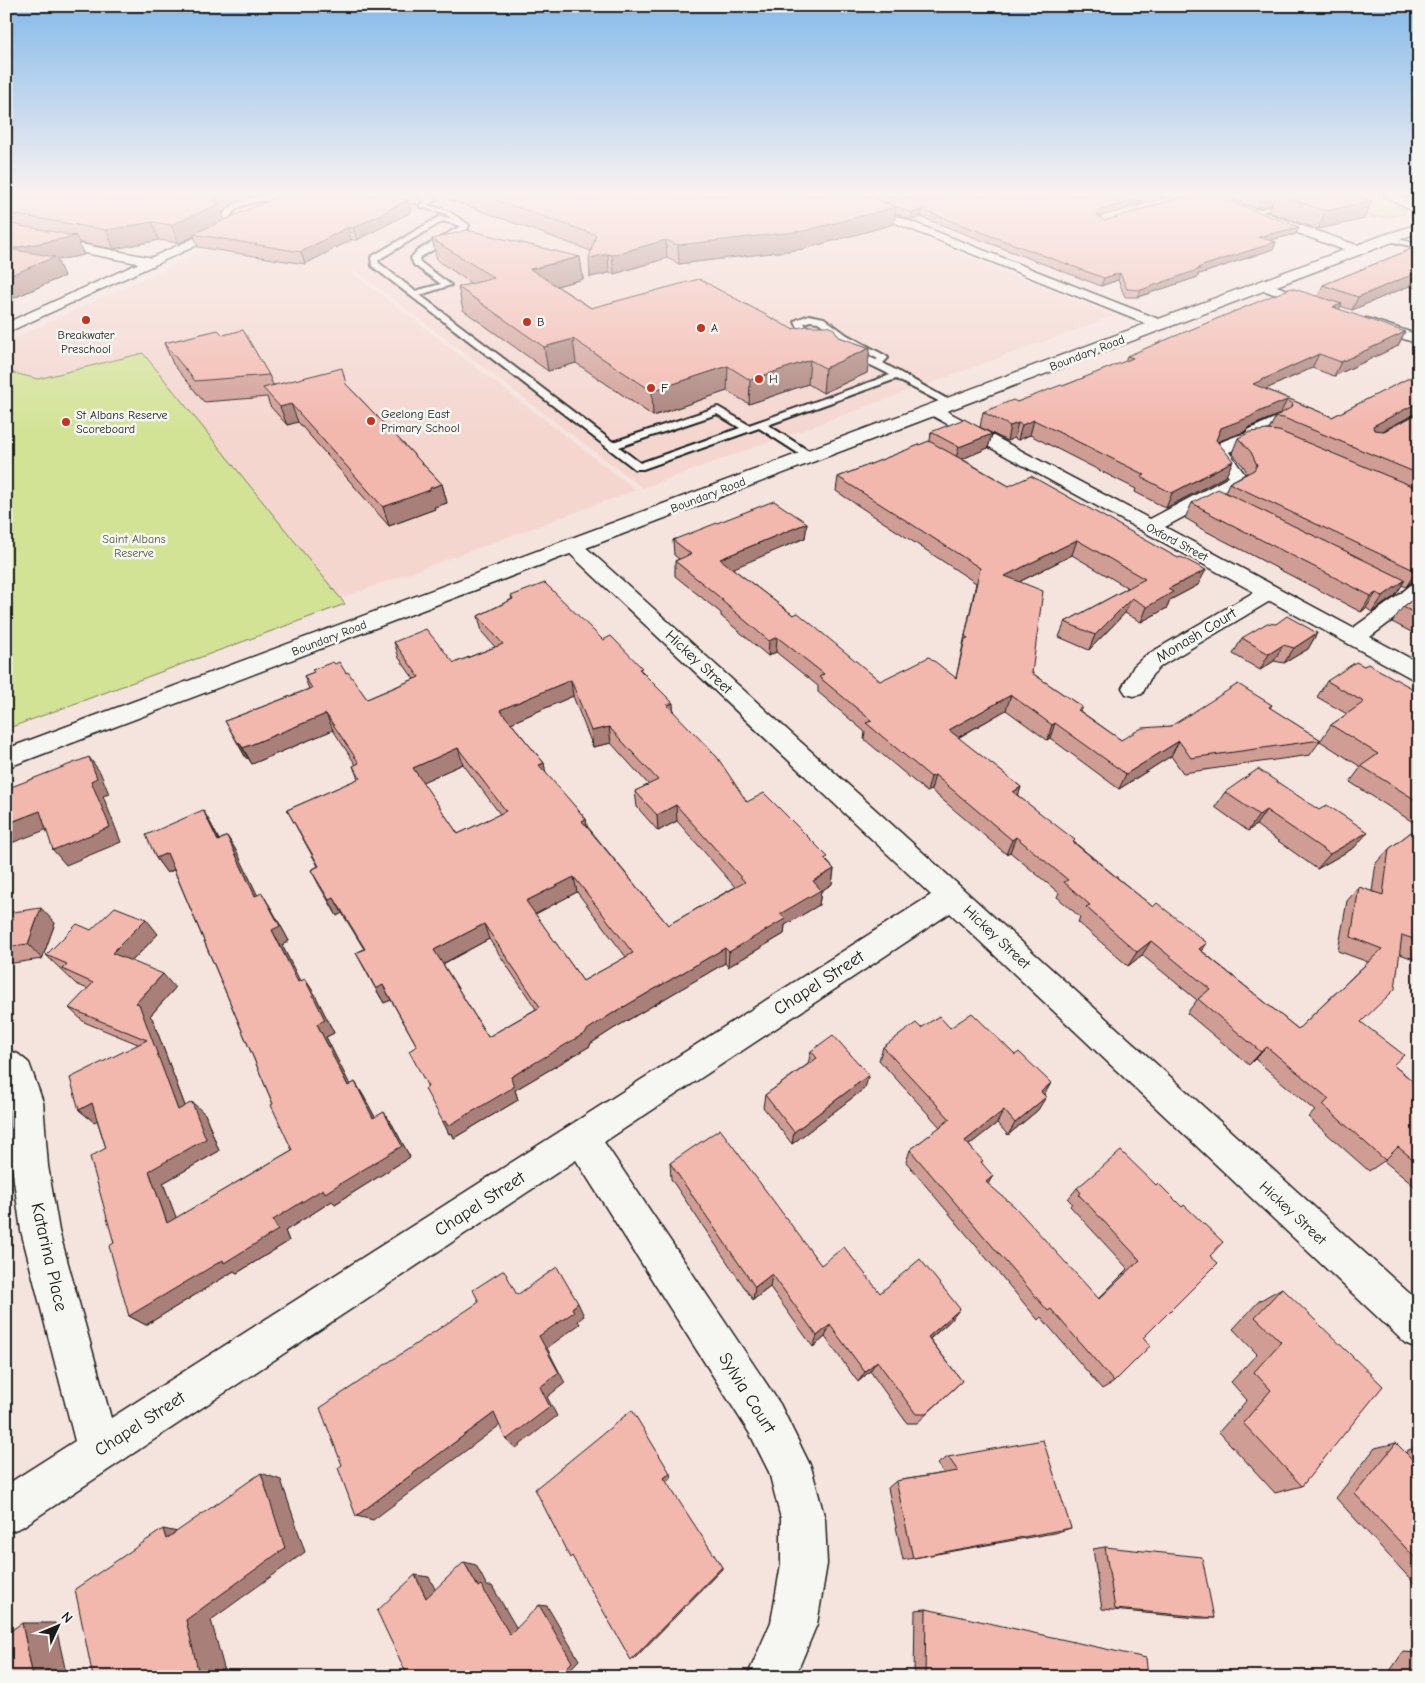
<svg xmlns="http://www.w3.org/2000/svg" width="1425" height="1683" font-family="'Comic Neue',sans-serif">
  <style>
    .built { fill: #f4d6cf }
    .green { fill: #d2e396; stroke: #778059 }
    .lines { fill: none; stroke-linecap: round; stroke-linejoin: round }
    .service-casing { stroke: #1c1c1c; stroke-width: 4 }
    .minor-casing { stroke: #1c1c1c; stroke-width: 3 }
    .tertiary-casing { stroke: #1c1c1c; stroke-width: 3 }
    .secondary-casing { stroke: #1c1c1c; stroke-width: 3 }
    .service { fill: #f6f6f2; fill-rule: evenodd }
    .minor { fill: #f6f6f2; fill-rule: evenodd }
    .tertiary { fill: #f6f6f2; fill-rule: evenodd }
    .secondary { fill: #f6f6f2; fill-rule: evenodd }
    .wall { fill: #d09d95; stroke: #1c1c1c; fill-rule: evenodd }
    .shaded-wall { fill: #a98079; stroke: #1c1c1c }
    .building { fill: #f2b7ad; stroke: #1c1c1c; fill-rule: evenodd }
    .poi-dot { fill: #c8321e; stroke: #f6f6f2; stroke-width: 2 }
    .labels { text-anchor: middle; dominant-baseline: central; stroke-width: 5; stroke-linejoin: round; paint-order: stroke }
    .far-poi-label { font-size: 12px; fill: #1c1c1c; stroke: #f6f6f2; text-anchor: start }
    .far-street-label { font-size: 12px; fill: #1c1c1c; stroke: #f6f6f2 }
    .far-park-label { font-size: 12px; fill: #535841; stroke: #f6f6f2 }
    .street-label { font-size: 15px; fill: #1c1c1c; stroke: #f6f6f2 }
    .near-street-label { font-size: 18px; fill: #1c1c1c; stroke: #f6f6f2 }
  </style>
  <rect width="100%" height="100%" fill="#f5e3dd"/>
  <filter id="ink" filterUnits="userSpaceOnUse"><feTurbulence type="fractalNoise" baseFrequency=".02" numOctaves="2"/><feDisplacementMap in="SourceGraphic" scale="10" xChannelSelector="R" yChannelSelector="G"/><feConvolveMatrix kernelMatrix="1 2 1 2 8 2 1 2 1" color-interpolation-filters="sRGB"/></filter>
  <g filter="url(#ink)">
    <!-- built -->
    <polygon class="built" points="337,195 814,195 1114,316 643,488 357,272 350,271 636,490 333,601 143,353 38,379 6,371 6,342 210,248"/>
    <!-- green -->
    <g class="green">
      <path d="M 1299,195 L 1384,195 L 1383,196 L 1402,207 L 1405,213 C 1366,225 1336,208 1299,195 Z"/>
      <polygon points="143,353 345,604 6,729 6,371 38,379"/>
    </g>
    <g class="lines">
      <defs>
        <g id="service">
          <path d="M 267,195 L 284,195 C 268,204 240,198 230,217 L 241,222 L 241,226 L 235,226 L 222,218 C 227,202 253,198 267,195 Z"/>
          <path d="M 402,195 L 436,198 L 436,200 L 428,205 L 448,211 L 469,225 L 467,230 L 419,258 L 420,262 L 451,285 L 420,295 L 613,442 L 718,407 L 749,425 L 890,375 C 875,366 860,361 845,353 L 845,349 L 848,348 L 876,360 L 878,359 L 841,339 L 818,322 L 810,321 L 804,323 L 806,326 L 822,335 L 822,339 C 811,340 799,331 795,322 L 796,320 L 809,315 L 824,318 L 847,335 L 886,356 L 888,358 L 883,363 L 956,404 L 954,406 L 948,406 L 896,379 L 768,425 L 815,455 L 816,457 L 815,459 L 807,459 L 759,428 L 643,469 L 635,469 L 372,266 L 371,257 L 439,217 L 451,218 L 444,213 L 420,207 L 420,205 L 427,200 ZM 443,221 L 461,226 L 417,251 L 411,258 L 414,265 L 441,284 L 415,291 L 379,263 L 378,260 ZM 717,414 L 740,428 L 640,463 L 619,447 Z"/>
          <polygon points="1293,201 1295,202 1295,204 1251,214 1248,212"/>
          <polygon points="1385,236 1419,244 1419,248 1385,240"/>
          <polygon points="1279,416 1284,419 1283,421 1250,439 1242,439 1241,437 1250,429"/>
        </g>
        <g id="minor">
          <polygon points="826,195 843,195 1166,322 1168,325 1166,328 1156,328"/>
          <polygon points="1198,195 1215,195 1362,247 1363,250 1362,253 1352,253 1200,197"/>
          <polygon points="6,230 153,258 160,262 153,266 6,238"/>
          <polygon points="1265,282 1322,302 1324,305 1322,308 1312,308 1260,289 1258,286 1260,283"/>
          <polygon points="1367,318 1419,335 1419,344 1362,325 1360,322 1362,319"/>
          <path d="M 935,405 L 1150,519 L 1229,477 L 1211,454 L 1215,445 C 1236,435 1255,428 1279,434 L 1282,438 L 1279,442 L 1252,442 L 1229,452 L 1248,479 L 1246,483 L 1165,527 L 1353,628 L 1399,595 L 1412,584 L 1419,582 L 1419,600 L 1370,637 L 1419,663 L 1419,681 L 1411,678 L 1270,601 L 1161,666 L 1152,675 L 1142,694 L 1134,696 L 1126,694 L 1122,688 L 1134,666 L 1145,656 L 1254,592 L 929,414 L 927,410 L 929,406 Z"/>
          <polygon points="573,540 580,542 1419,1302 1419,1349 1405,1343 950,913 604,1142 780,1404 811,1467 825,1519 827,1564 817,1624 795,1677 747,1677 771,1622 781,1564 781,1519 769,1472 750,1434 576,1160 22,1527 6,1533 6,1485 75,1441 21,1231 12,1166 9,1102 6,1093 6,1050 18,1054 29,1063 43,1102 48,1166 59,1231 111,1418 931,895 566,550 563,546 566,542"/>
        </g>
        <polygon id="tertiary" points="290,195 306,195 6,333 6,323"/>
        <g id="secondary">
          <polygon points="1383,195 1398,195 1419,205 1419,211 1411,210"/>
          <polygon points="1419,224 1419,232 6,768 6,749 1384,235"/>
        </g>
      </defs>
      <!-- service casing -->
      <use href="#service" class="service-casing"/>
      <!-- minor casing -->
      <use href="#minor" class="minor-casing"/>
      <!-- tertiary casing -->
      <use href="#tertiary" class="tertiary-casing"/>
      <!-- secondary casing -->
      <use href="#secondary" class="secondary-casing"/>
      <!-- service -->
      <use href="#service" class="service"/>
      <!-- minor -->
      <use href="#minor" class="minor"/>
      <!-- tertiary -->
      <use href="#tertiary" class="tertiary"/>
      <!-- secondary -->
      <use href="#secondary" class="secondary"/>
    </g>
    <!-- wall -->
    <g class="wall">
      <polygon points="6,195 234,203 224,211 222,214 225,220 299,195 421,195 422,201 416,205 409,204 411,212 357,240 351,240 305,264 198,247 194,236 179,243 159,240 114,249 78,242 84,255 57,260 64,276 9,300 6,299"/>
      <polygon points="423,195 899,195 880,200 886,203 1099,217 1104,221 1299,227 1296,234 1270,240 1276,242 1273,249 1203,273 1198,274 1198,277 1138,297 1125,297 1118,280 1101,286 921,217 911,220 895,213 894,224 803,249 679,264 667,258 614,274 609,273 590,277 591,251 440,196"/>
      <polygon points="1221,195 1355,195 1372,201 1364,219 1318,229 1269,212 1272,204 1257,208"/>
      <polygon points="432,239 580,257 583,279 557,286 591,308 792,329 839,337 870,348 867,373 823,393 808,384 749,404 727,391 653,416 576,363 548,371 463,310 458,287 472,284 437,260"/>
      <polygon points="1419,246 1419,289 1409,286 1352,310 1340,306 1339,309 1398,346 1334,376 1312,368 1266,389 1332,417 1419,373 1419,412 1383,431 1419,413 1419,581 1411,582 1406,587 1402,585 1395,596 1372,612 1366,608 1361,612 1196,526 1197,525 1185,518 1192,503 1225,492 1229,483 1247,473 1244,467 1232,453 1238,438 1269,430 1276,416 1249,427 1244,432 1217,442 1226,476 1166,508 1135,492 1136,489 1030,435 1018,440 1014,438 1007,441 980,427 983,412 1017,402 1063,386 1125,362 1127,356 1318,296 1323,285"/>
      <polygon points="223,335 269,375 273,385 347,385 442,484 447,503 434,507 435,509 389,526 298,422 287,425 270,406 267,397 204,402 173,364 164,343"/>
      <polygon points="931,432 992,434 988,448 962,459 1009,486 1198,585 1170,600 1167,608 1141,622 1125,613 1089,650 1059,637 1065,622 1128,588 1072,555 1019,582 1032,673 1082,707 1080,711 1121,740 1171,726 1272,705 1270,708 1321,740 1331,725 1347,714 1317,697 1327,681 1364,666 1419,692 1419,826 1350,782 1361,767 1320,741 1310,755 1183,773 1171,756 1119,789 1050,738 1047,740 1006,710 958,738 1021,787 1018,796 1074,842 1153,907 1207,943 1202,951 1298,1029 1368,962 1338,951 1347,901 1359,887 1372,892 1376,863 1389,849 1419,826 1419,961 1400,954 1361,1022 1393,1065 1419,1086 1419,1190 1384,1161 1369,1171 1308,1117 1315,1111 1255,1059 1249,1065 1187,1013 1197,1000 1142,955 1128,966 1078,922 1080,917 1057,897 1059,893 1010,852 1006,854 931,790 927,792 864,739 865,732 818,692 818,686 776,652 768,656 721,616 721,613 675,576 675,561 679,559 674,555 673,540 807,523 805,538 732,568 793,615 880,681 956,678 976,583 836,491 838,477 930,441"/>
      <polygon points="1419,595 1419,636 1392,622 1403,607"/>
      <path d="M 511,596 L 603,640 L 643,672 L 673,712 L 747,802 L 827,861 L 834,869 L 832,884 L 821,891 L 819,905 L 785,925 L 784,934 L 728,967 L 725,963 L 613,1029 L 590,1044 L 590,1046 L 515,1090 L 518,1100 L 454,1138 L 452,1133 L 449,1134 L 428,1087 L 417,1046 L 391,1000 L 384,1003 L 374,986 L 356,953 L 364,949 L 342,913 L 337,916 L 319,885 L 311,870 L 318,866 L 287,810 L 358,779 L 353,766 L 356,765 L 333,730 L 252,764 L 248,758 L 246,758 L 225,721 L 309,689 L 304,676 L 335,664 L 346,673 L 367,699 L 414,679 L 399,658 L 394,642 L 454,663 L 495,647 L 482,632 L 478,616 L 512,599 ZM 573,696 L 593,747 L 611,743 L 649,785 L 635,791 L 637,807 L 658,831 L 677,821 L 735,887 L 668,925 L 587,826 L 586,819 L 545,773 L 544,763 L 511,723 ZM 463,764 L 500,814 L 458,834 L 422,782 ZM 577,892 L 626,957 L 583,981 L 535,914 ZM 489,939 L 536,1009 L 488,1037 L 443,964 Z"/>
      <polygon points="1317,633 1308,649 1284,663 1274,661 1260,670 1233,654 1242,638"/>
      <polygon points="1225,792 1355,847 1317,869 1256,825 1248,831 1215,807"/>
      <polygon points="203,810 212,826 219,840 227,836 237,852 257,895 271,908 289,941 282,945 300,982 305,979 314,993 334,1033 326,1037 350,1085 355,1082 363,1095 375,1117 392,1124 410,1157 335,1204 332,1201 285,1231 289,1241 237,1273 234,1271 146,1325 129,1316 114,1243 106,1148 97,1120 94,1122 79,1110 138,1044 84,1022 69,1008 88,989 76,984 46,955 91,930 158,934 132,961 175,988 150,1016 152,1018 185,1106 205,1114 219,1151 163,1183 176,1218 292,1150 273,1104 174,870 167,873 156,858"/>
      <polygon points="6,913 55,923 42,959 6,964"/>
      <polygon points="921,1028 950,1028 1015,1055 1051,1083 1044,1095 1038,1110 1008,1135 997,1123 969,1145 982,1163 988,1184 1098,1299 1128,1269 1070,1206 1072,1203 1068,1199 1077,1188 1210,1256 1143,1338 1114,1382 1102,1389 1041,1317 1038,1320 906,1162 910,1150 940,1127 879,1060 883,1047"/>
      <polygon points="811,1051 865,1088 792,1144 763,1107 765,1095 808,1064"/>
      <polygon points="670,1163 821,1265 880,1293 950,1321 930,1339 962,1381 917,1423 907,1423 870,1371 858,1382 825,1337 813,1347 770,1287 753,1300 671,1179"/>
      <polygon points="1282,1288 1302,1486 1275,1493 1219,1432 1247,1400 1231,1382 1257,1354 1233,1329 1259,1301"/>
      <polygon points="1396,1443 1406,1453 1408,1450 1419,1447 1419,1583 1414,1583 1336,1498 1375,1448"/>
      <polygon points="948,1457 1071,1528 1054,1533 903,1560 888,1488 896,1481 944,1473 937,1464"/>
      <polygon points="1105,1547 1214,1618 1197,1618 1102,1609 1093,1549"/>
      <polygon points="926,1609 1148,1677 914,1677 915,1610"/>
      <polygon points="1403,1652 1419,1653 1419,1677 1386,1677"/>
    </g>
    <!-- shaded-wall -->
    <g class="shaded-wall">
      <polygon points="217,195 260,195 234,203 224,211 222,214 225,222 193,234 194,236 179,243 171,225 214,200"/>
      <polygon points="414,195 421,195 422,201 416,205"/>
      <polygon points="873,195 899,195 868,203 869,196"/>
      <polygon points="1153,195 1174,195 1098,217 1097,215 1100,210"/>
      <polygon points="1274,198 1272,204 1257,208 1260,201"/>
      <polygon points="408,200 411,212 357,240 353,228"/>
      <polygon points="1372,201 1364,219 1318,229 1326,211"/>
      <polygon points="896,207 894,224 803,249 679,264 678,245"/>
      <polygon points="922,210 921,217 911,220 912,213"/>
      <polygon points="152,222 159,240 114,249 106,230"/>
      <polygon points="348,227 351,240 305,264 301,252"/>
      <polygon points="1299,227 1296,234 1255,244 1258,237"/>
      <polygon points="76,236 84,255 57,260 64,276 9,300 6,294 6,277 10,249"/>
      <polygon points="666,240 667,258 614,274 612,255"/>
      <polygon points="1276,242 1273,249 1203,273 1198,274 1198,277 1138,297 1141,290 1205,265"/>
      <polygon points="608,254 609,273 590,277 589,258"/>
      <polygon points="580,257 583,279 533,292 530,269"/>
      <polygon points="1120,273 1118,280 1101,286 1104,278"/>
      <polygon points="1416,273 1409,286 1352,310 1358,297"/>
      <polygon points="1342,304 1335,317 1333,307"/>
      <polygon points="1405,332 1398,346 1334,376 1341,362"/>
      <polygon points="573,339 576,363 548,371 544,347"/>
      <polygon points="870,348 867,373 823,393 825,368"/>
      <polygon points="1319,354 1312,368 1246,398 1253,384"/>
      <polygon points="810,360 808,384 749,404 750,380"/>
      <polygon points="728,366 727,391 653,416 652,391"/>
      <polygon points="1287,400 1280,414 1249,427 1244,432 1214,443 1221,428"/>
      <polygon points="1419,402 1419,412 1365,440 1373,426"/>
      <polygon points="291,404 298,422 287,425 280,407"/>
      <polygon points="1034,420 1030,435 1018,440 1022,425"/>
      <polygon points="1018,423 1014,438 1007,441 1010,426"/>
      <polygon points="992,434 988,448 955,462 959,447"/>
      <polygon points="1233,461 1226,476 1166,508 1172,493"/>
      <polygon points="442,484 447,503 434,507 435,509 389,526 383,507 430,488"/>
      <polygon points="807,523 805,538 720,574 720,559"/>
      <polygon points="1077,540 1072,555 1001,591 1005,576"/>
      <polygon points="1419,569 1419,581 1411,582 1406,587 1416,571"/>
      <polygon points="1206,570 1198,585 1170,600 1167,608 1141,622 1147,607 1168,589"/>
      <polygon points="1405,580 1395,596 1372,612 1383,596"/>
      <polygon points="1376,593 1366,608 1361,612 1371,596"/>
      <polygon points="1132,598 1125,613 1089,650 1095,635"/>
      <polygon points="1317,633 1308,649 1284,663 1294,648"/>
      <polygon points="777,637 776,652 768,656 769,641"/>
      <polygon points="1283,645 1274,661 1260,670 1269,654"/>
      <polygon points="571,680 573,696 504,726 500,710"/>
      <polygon points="1011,695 1006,710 945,745 949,730"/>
      <polygon points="673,703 674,719 667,705"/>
      <polygon points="326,714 333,730 252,764 243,748"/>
      <polygon points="1055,723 1050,738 1047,740 1052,725"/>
      <polygon points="609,727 611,743 593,747 591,731"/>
      <polygon points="1179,741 1171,756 1119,789 1126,774"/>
      <polygon points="239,742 248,758 246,758 238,743"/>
      <polygon points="458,748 463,764 418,784 413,768"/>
      <polygon points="89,757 100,772 109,794 103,796 121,842 66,865 53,850 91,781"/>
      <polygon points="544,763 547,779 539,765"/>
      <polygon points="935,775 931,790 927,792 931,777"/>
      <polygon points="1021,787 1016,802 1013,792"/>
      <polygon points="676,805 677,821 658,831 657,815"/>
      <polygon points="203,810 212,826 227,856 218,841"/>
      <polygon points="1266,810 1256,825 1248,831 1259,815"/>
      <polygon points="40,811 53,827 9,844 12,852 6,854 6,824"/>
      <polygon points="586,819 588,835 582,821"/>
      <polygon points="1368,832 1355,847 1317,869 1330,854"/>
      <polygon points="227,836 237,852 265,911 255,896"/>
      <polygon points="1016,837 1010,852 1006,854 1012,840"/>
      <polygon points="167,853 177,868 167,873 156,858"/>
      <polygon points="834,869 832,884 821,891 819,905 785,925 784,934 728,967 729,952 780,914 813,881"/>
      <polygon points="574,877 577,892 530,917 526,901"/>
      <polygon points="262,893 271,908 289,941 282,945 308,997 298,982 272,930"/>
      <polygon points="334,898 342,913 337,916 329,900"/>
      <polygon points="41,908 55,923 42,959 28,944"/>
      <polygon points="146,919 158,934 125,968 112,953"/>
      <polygon points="484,924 489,939 440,965 434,950"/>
      <polygon points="1151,941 1142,955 1128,966 1137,952"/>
      <polygon points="1207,943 1197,957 1199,949"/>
      <polygon points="725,948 725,963 613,1029 590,1044 590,1046 515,1090 518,1100 454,1138 452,1133 449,1134 443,1122 511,1077 610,1015"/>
      <polygon points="163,974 175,988 150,1016 152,1018 191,1122 178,1110 136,1003"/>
      <polygon points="305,979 314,993 334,1033 326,1037 357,1099 348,1086 317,1024"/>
      <polygon points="383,985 391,1000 384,1003 376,989"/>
      <polygon points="1267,1047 1249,1065 1261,1052"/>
      <polygon points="869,1075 865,1088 792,1144 794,1132"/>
      <polygon points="355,1082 363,1095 382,1130 373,1118"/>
      <polygon points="1051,1083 1043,1096 1041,1092"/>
      <polygon points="1046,1097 1038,1110 1008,1135 1015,1123"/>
      <polygon points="192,1102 205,1114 219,1151 163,1183 182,1233 167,1223 149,1171"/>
      <polygon points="92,1103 107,1115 94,1122 79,1110"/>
      <polygon points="1004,1110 997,1123 959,1153 965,1141"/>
      <polygon points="384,1112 392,1124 410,1157 335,1204 332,1201 285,1231 289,1241 237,1273 234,1271 146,1325 129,1316"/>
      <polygon points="993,1176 986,1187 986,1182"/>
      <polygon points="772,1274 770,1287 753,1300 755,1287"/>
      <polygon points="578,1303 584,1316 578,1321 580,1324 547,1348 565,1383 547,1397 557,1416 516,1448 506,1440 540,1387 539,1336"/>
      <polygon points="960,1309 950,1321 919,1348 928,1337"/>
      <polygon points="830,1325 825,1337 813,1347 817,1336"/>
      <polygon points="877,1361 870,1371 858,1382 865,1372"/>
      <polygon points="494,1413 504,1422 373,1520 356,1516"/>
      <polygon points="261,1473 281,1480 305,1552 211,1620 224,1668 212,1677 190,1677 186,1620"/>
      <polygon points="670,1473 671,1478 666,1482 664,1478"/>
      <polygon points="163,1529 188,1534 166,1539"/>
      <polygon points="464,1562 476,1565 487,1586 492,1586 520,1634 510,1635 478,1587"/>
      <polygon points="722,1567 722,1569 634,1659 631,1660"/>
      <polygon points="415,1575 429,1577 440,1599 426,1598"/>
      <polygon points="539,1605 547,1606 579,1660 563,1677 558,1677"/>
      <polygon points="22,1623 55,1623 67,1677 33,1677"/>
    </g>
    <!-- building -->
    <g class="building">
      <polygon points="6,195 217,195 214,200 219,204 171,225 152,222 106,230 6,213"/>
      <polygon points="281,195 296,195 301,196 306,195 372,195 408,200 353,228 348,227 301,252 193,234"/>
      <polygon points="482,195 867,195 896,207 804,231 678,245 666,240 612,255 608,254 589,258 596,235"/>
      <polygon points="914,195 1153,195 1100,210 1097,215 1104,221 1188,195 1212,195 1299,227 1258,237 1276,242 1205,265 1198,268 1200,269 1141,290 1127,289 1120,273 1104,278 922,210 912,213 886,203"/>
      <polygon points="1243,195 1275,195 1274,198 1260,201"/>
      <polygon points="1278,195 1355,195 1372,201 1326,211"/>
      <polygon points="6,223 76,236 10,249 55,257 6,277"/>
      <polygon points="467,230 580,257 530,269 591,308 699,279 792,329 807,326 827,326 834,329 839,337 870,348 825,368 810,360 750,380 728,366 652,391 573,339 544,347 458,287 494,278 432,239"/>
      <polygon points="1419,246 1419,274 1416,273 1358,297 1323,285"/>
      <polygon points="1291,288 1342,304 1333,307 1405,332 1341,362 1319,354 1253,384 1332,417 1419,373 1419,402 1373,426 1374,430 1384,431 1419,413 1419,474 1284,418 1275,417 1292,407 1293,404 1287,400 1256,413 1250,417 1221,428 1216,440 1233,461 1172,493 1141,477 1145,475 1034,420 1022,425 1018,423 1010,426 983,412 1013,400 1017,402 1061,385 1063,386 1133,358 1127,356"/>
      <polygon points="218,330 223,335 243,330 269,375 195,381 164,343"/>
      <polygon points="342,368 346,384 442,484 430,488 430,490 383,507 291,404 280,407 263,388"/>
      <polygon points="964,419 992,434 959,447 931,432"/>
      <polygon points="1267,430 1279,431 1419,489 1419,569 1416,571 1229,483 1254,470 1257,465 1251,452 1238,438 1250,432"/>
      <polygon points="929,441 1009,486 1031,476 1178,558 1181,557 1206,570 1168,589 1173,592 1147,607 1132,598 1095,635 1065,622 1145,579 1077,540 1005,576 1043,591 1032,673 1082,707 1078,710 1121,740 1142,728 1171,726 1238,684 1272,705 1269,707 1321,740 1191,758 1179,741 1126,774 1055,723 1052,725 1011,695 949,730 1021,787 1013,792 1075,840 1073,842 1153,907 1157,903 1207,943 1199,949 1298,1029 1382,949 1351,937 1359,887 1383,895 1389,849 1419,826 1419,941 1402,935 1395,989 1361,1022 1404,1055 1393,1065 1419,1086 1419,1164 1398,1147 1385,1160 1323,1105 1329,1099 1267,1047 1261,1052 1198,999 1210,989 1151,941 1137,952 1086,907 1090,905 1064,882 1068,880 1016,837 1012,840 935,775 931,777 866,723 872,721 819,677 824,674 777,637 769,641 721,600 723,600 675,561 691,554 673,540 774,501 807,523 720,559 793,615 798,613 880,681 929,657 956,678 965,639 968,638 965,636 980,568 838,477"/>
      <polygon points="1218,489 1405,580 1383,596 1376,593 1371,596 1203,510 1205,510 1192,503"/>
      <path d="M 545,583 L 603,640 L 611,636 L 642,668 L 639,669 L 673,703 L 667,705 L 717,757 L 747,802 L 764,793 L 828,857 L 824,859 L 834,869 L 813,881 L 821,890 L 780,914 L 785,919 L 729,952 L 725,948 L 610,1015 L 587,1030 L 587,1032 L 511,1077 L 514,1087 L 448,1126 L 445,1121 L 443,1122 L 425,1089 L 428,1087 L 409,1051 L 417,1046 L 383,985 L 376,989 L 367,972 L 356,953 L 365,949 L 334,898 L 329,900 L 311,870 L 319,866 L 287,810 L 360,778 L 353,766 L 359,763 L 326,714 L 243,748 L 239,742 L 238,743 L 225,721 L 312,688 L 304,676 L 314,672 L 312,670 L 333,662 L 335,664 L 339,662 L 346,673 L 348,672 L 367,699 L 419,677 L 394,642 L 426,629 L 454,663 L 503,644 L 478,616 L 513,599 L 511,596 ZM 571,680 L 591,731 L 609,727 L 658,780 L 635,791 L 657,815 L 676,805 L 745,882 L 668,925 L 582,821 L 586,819 L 539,765 L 544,763 L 500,710 ZM 458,748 L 506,811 L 458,834 L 413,768 ZM 574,877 L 633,953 L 583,981 L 526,901 ZM 484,924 L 540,1007 L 488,1037 L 434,950 Z"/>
      <polygon points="1419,595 1419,615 1403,607"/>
      <polygon points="1287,616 1317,633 1294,648 1283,645 1269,654 1242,638 1267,623 1276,624"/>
      <polygon points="1356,662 1364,666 1368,664 1419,692 1419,802 1361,766 1378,754 1331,725 1364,702 1327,681"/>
      <polygon points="89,757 97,778 91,781 110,827 53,850 40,811 6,824 6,789"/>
      <polygon points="1258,769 1319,810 1327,805 1368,832 1330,854 1266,810 1259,815 1225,792"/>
      <polygon points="203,810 218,841 227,836 255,896 262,893 280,926 272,930 298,982 305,979 325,1020 317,1024 348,1086 355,1082 373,1118 384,1112 402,1146 325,1193 323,1189 273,1220 278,1230 224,1263 223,1260 129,1316 109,1246 114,1243 90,1157 106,1148 92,1103 79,1110 70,1078 147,1040 69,1008 93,983 62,969 67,964 46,955 77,924 91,930 115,907 146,919 112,953 163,974 136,1003 139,1004 178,1110 192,1102 206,1139 149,1171 167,1223 292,1150 271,1105 273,1104 167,853 156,858 146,835"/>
      <polygon points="41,908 28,944 6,947 6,913"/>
      <polygon points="972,1013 1015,1055 1019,1052 1051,1083 1041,1092 1046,1097 1015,1123 1004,1110 965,1141 983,1161 981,1162 993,1176 986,1182 1014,1206 1099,1299 1140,1260 1079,1195 1081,1193 1077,1188 1121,1151 1156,1185 1158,1183 1182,1207 1184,1205 1223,1242 1210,1256 1218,1263 1143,1338 1150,1346 1114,1382 1051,1309 1048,1311 910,1150 950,1119 883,1047 916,1023 921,1028 939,1016 950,1028"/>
      <polygon points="833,1035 869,1075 794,1132 765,1095 817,1058 811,1051"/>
      <polygon points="720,1129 821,1265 844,1247 880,1293 920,1259 960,1309 928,1337 962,1381 926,1414 916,1414 877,1361 865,1372 830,1325 817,1336 772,1274 755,1287 670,1163"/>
      <polygon points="557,1267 578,1303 572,1308 574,1312 539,1336 559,1373 540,1387 550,1407 506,1440 494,1413 356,1516 338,1468 342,1465 320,1408 479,1302 473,1290 504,1270 517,1295"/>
      <polygon points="1282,1288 1383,1386 1302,1486 1243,1423 1271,1390 1254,1372 1281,1342 1255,1317"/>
      <polygon points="632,1410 670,1473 664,1478 722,1567 631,1660 572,1556 570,1558 535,1489"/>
      <polygon points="1043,1440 1071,1528 913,1558 896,1481 958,1471 948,1457"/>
      <polygon points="1396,1443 1416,1463 1419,1459 1419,1562 1355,1494"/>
      <polygon points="261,1473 285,1548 186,1620 198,1670 190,1677 93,1677 75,1589 163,1529 166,1539"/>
      <polygon points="1105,1547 1202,1557 1214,1618 1115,1609"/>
      <polygon points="464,1562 478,1587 481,1585 510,1635 539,1605 572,1662 558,1677 408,1677 377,1611 415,1575 426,1598"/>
      <polygon points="926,1609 1146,1658 1148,1677 925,1677"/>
      <polygon points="22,1623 33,1677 6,1677 6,1634"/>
      <polygon points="1419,1665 1419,1677 1411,1677"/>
    </g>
  </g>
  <!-- sky -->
  <linearGradient id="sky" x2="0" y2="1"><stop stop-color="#85baea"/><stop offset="0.45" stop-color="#faf2f0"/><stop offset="1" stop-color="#faf2f0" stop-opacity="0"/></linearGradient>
  <rect width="1425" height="431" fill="url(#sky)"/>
  <!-- markers -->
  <g class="poi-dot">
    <circle cx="86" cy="320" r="5"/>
    <circle cx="527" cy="322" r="5"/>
    <circle cx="701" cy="328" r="5"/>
    <circle cx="759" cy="379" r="5"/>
    <circle cx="651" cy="388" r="5"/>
    <circle cx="371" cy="421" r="5"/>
    <circle cx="66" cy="422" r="5"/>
  </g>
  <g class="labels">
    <!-- far-poi labels -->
    <g class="far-poi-label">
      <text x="537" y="322">B</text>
      <text x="711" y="328">A</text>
      <text x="86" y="335" text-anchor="middle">Breakwater<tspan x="86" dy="14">Preschool</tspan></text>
      <text x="769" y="379">H</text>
      <text x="661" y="388">F</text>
      <text x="381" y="414">Geelong East<tspan x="381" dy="14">Primary School</tspan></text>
      <text x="76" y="415">St Albans Reserve<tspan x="76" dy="14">Scoreboard</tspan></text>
    </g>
    <!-- far-street labels -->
    <g class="far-street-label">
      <text transform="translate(1087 353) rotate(-21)">Boundary Road</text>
      <text transform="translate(708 495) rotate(-21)">Boundary Road</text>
      <text transform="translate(1177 542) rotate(28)">Oxford Street</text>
      <text transform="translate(329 638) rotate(-21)">Boundary Road</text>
    </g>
    <!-- far-park labels -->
    <g class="far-park-label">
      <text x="134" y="539">Saint Albans<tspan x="134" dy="14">Reserve</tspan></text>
    </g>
    <!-- street labels -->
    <g class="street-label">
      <text transform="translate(1196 635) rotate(-31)">Monash Court</text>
      <text transform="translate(699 662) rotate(43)">Hickey Street</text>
      <text transform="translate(997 937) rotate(43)">Hickey Street</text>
      <text transform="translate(1293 1213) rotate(43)">Hickey Street</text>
    </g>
    <!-- near-street labels -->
    <g class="near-street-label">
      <text transform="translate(819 983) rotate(-33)">Chapel Street</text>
      <text transform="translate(480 1204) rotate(-33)">Chapel Street</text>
      <text transform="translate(49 1257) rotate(77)">Katarina Place</text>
      <text transform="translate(747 1393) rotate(58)">Sylvia Court</text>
      <text transform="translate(140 1424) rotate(-33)">Chapel Street</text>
    </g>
  </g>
  <!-- margin -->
  <rect width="1425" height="1683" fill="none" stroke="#f6f6f2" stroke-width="25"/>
  <rect x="12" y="12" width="1400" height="1658" fill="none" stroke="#1c1c1c" stroke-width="2" filter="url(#ink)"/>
  <!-- north arrow -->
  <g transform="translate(58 1626) rotate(46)" stroke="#f6f6f2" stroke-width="4" paint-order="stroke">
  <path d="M0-4L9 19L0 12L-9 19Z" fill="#1c1c1c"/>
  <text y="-8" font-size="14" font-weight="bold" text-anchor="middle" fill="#1c1c1c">N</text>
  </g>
</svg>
